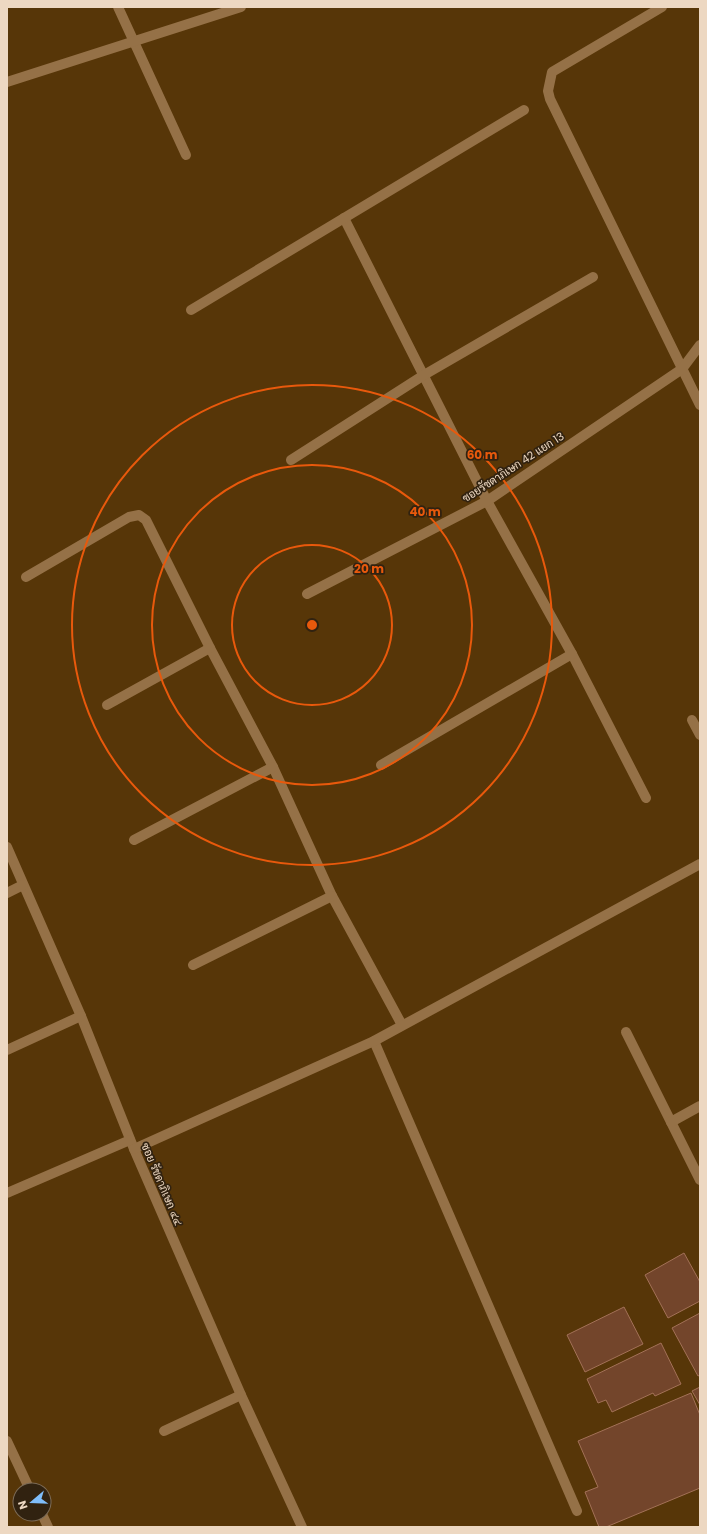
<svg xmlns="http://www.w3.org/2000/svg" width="707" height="1534" font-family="Poppins,Sarabun,sans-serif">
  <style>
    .building { fill: #73452b; stroke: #a37157 }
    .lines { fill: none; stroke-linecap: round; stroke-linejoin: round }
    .minor { stroke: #957147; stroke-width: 10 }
    .ring { fill: none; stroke: #e8590c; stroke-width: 2 }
    .labels { text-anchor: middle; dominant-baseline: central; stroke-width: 3.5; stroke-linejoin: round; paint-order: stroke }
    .street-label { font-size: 11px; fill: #edd8c2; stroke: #312210 }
    .centre { fill: #e8590c; stroke: #312210; stroke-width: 2 }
    .ring-label { font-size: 12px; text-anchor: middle; font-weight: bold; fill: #e8590c; stroke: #312210; stroke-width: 3.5; stroke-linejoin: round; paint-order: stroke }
  </style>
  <rect width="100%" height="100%" fill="#573608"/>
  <!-- building -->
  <g class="building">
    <polygon points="684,1253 700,1282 700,1301 668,1318 645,1275"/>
    <polygon points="624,1307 643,1344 585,1372 567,1335"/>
    <polygon points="700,1313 700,1375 698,1376 672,1328"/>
    <polygon points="661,1343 681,1384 655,1396 653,1393 612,1412 606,1400 598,1403 587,1379"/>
    <polygon points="700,1387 700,1405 692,1391"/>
    <polygon points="691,1393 700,1415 700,1488 606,1527 599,1527 585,1492 598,1487 578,1441"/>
  </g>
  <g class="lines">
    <!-- minor -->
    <g class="minor">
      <polyline points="118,7 186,155"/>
      <polyline points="662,7 552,72 548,91 550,99 700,405"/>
      <polyline points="7,82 241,7"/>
      <polyline points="344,218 487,501 572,654 646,798"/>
      <polyline points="191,310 524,110"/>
      <polyline points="291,460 424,375 593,277"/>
      <polyline points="26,577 129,517 139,515 146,520 210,648 273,767 332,896 402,1025"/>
      <polyline points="307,594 487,501 682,369 700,345"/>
      <polyline points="107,705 210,648"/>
      <polyline points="692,720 700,735"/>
      <polyline points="381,765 572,654"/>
      <polyline points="134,840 273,767"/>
      <polyline points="7,847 81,1016 134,1149 241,1395 302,1527"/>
      <polyline points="7,893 23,885"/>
      <polyline points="193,965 332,896"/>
      <polyline points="626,1032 700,1180"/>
      <polyline points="374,1041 577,1511"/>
      <polyline points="7,1050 81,1016"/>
      <polyline points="671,1122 700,1106"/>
      <polyline points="134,1149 374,1041 700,864"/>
      <polyline points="7,1193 130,1140"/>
      <polyline points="164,1431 241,1395"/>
      <polyline points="7,1441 30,1490"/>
      <polyline points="42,1514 48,1527"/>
    </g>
  </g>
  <!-- distance rings -->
  <g class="ring">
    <circle cx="312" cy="625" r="80"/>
    <circle cx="312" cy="625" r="160"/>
    <circle cx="312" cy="625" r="240"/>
  </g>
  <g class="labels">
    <!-- street labels -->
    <g class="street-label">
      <text transform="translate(513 467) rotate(-33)">ซอยรัชดาภิเษก 42 แยก 13</text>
      <text transform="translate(162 1184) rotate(67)">ซอย รัชดาภิเษก ๔๔</text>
    </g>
  </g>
  <circle cx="312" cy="625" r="6" class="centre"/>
  <g class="ring-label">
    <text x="482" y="459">60 m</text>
    <text x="425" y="516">40 m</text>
    <text x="369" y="573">20 m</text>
  </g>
  <!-- border -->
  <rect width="707" height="1534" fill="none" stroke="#edd8c2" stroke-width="16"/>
  <!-- north arrow -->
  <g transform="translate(32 1502) rotate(251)"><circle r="19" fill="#312210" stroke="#7c6b57"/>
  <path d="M0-3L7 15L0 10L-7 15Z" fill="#7fbdfa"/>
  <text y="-6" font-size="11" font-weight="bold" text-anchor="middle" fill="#edd8c2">N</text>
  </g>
</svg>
